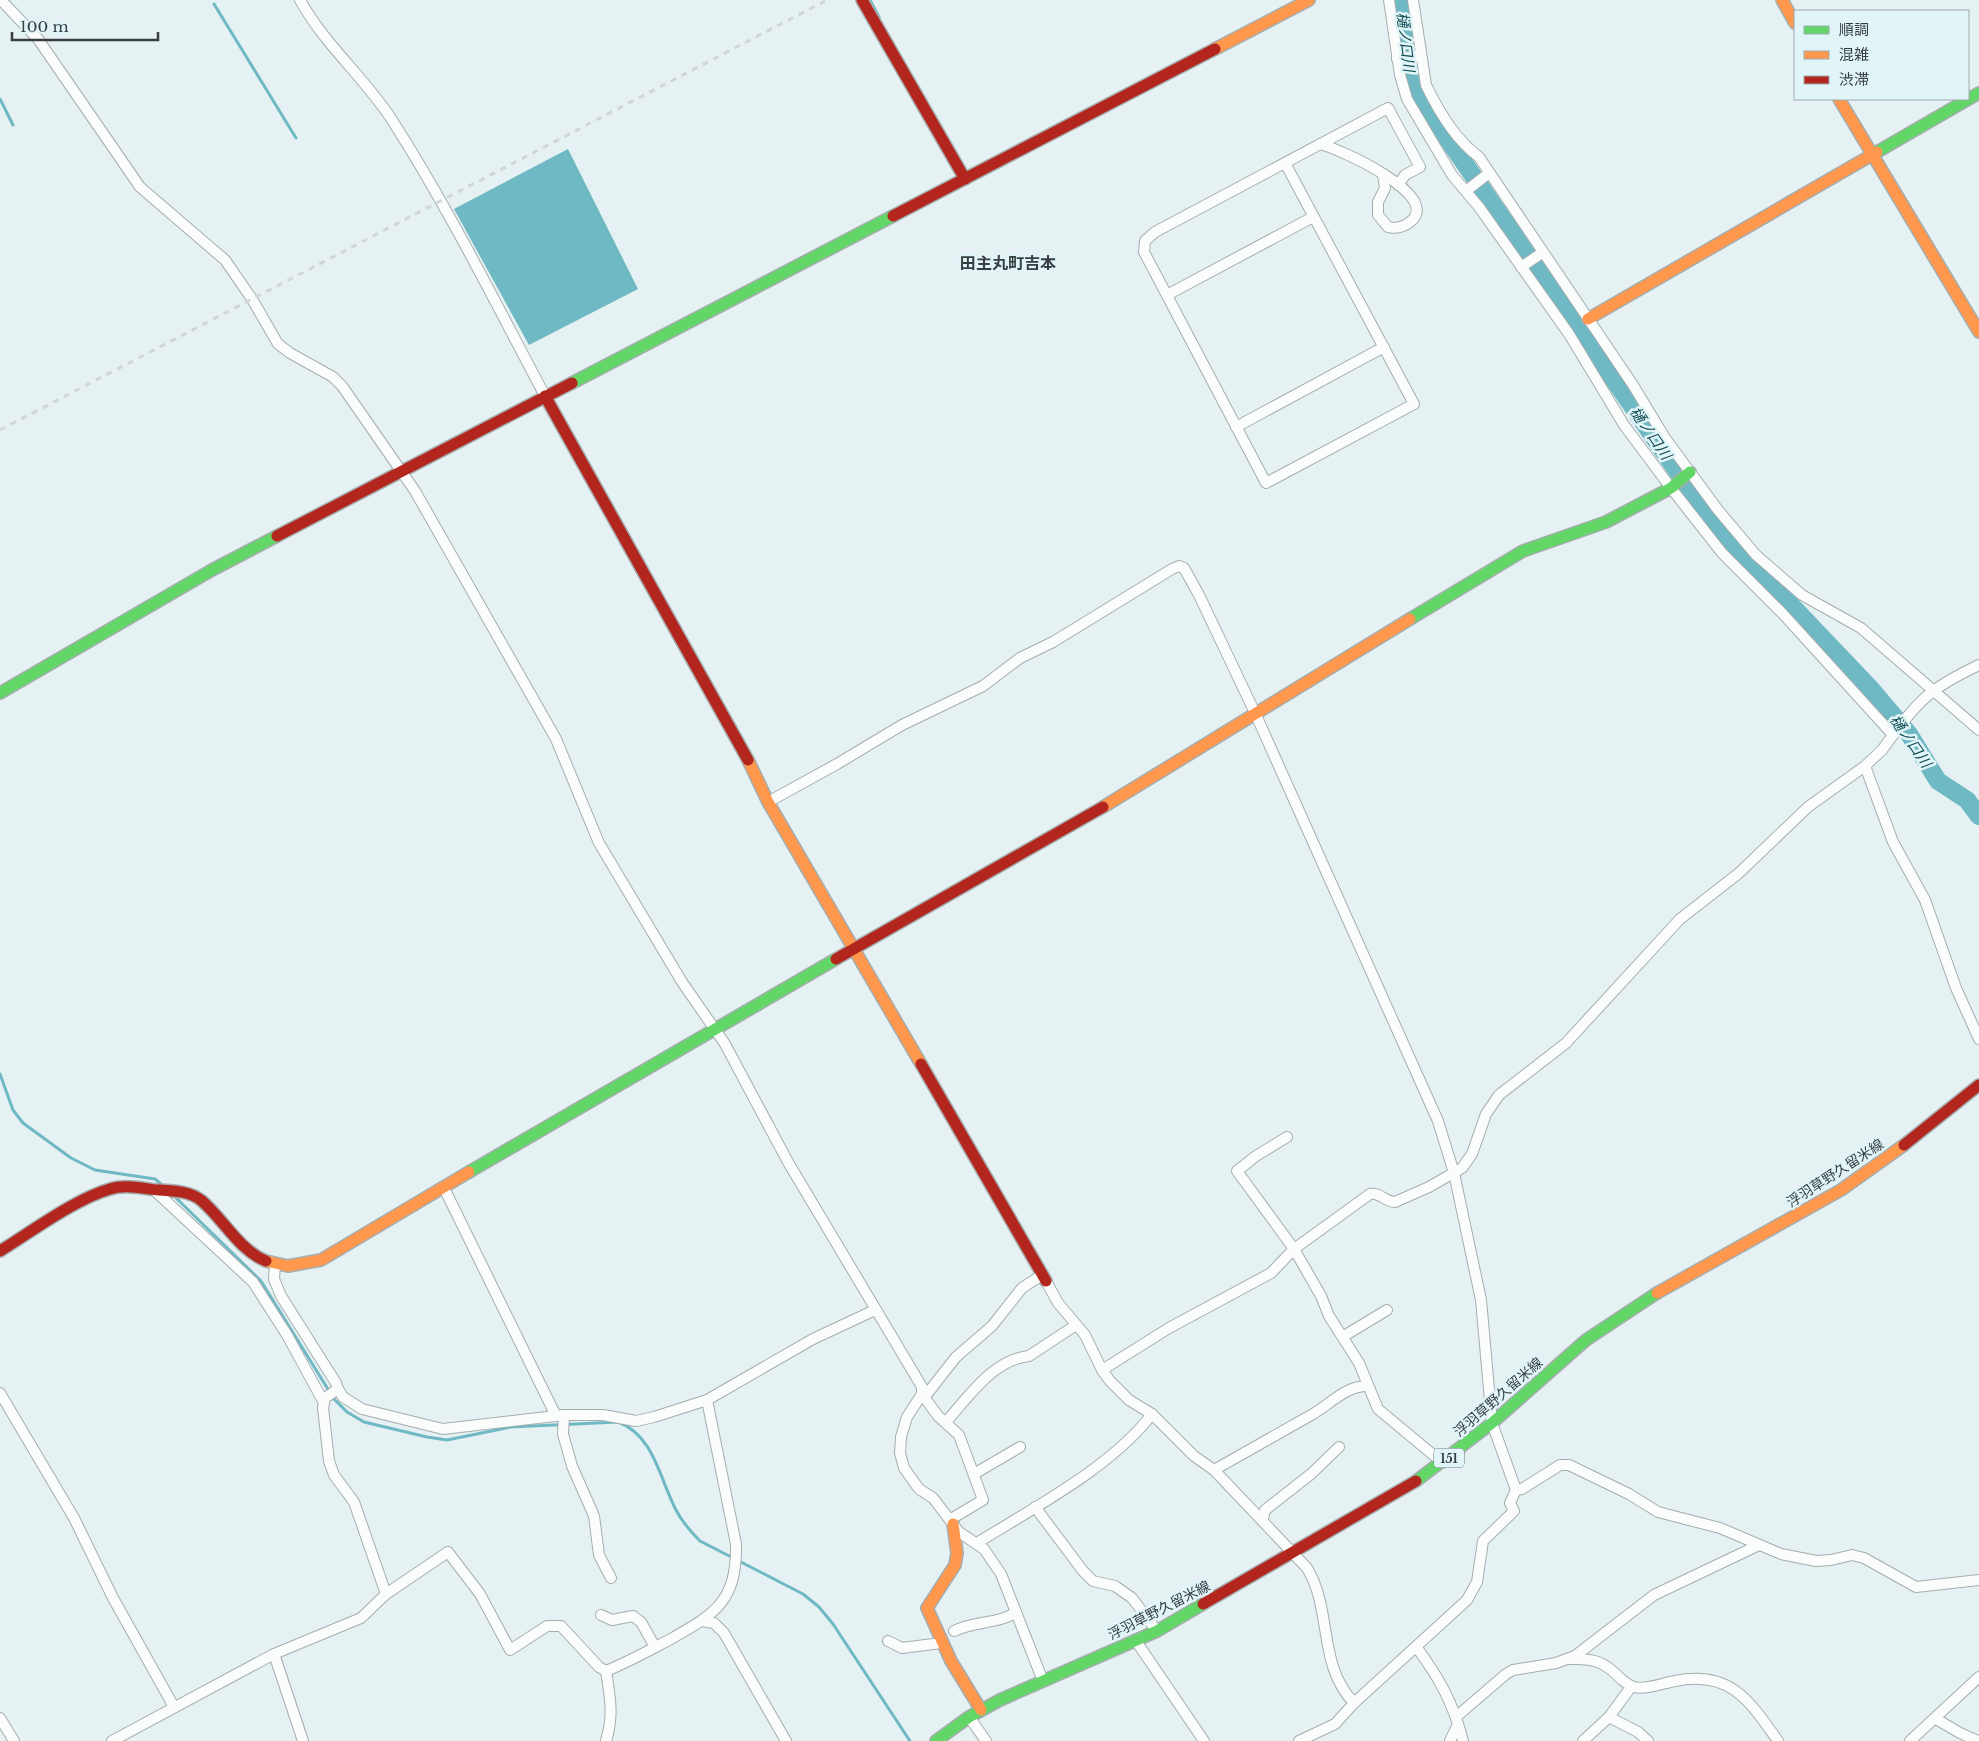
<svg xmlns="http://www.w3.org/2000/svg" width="1979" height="1741" font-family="'Libre Baskerville','Noto Sans JP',serif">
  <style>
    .water { fill: #6eb9c3 }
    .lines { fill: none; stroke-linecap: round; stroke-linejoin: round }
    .stream { stroke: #6eb9c3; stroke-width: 3 }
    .river { stroke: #6eb9c3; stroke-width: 18 }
    .street-casing { stroke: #a5adae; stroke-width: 12 }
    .fast-casing { stroke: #a5adae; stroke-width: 14 }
    .slow-casing { stroke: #a5adae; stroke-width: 14 }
    .jam-casing { stroke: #a5adae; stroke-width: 14 }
    .street { stroke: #fbfdfd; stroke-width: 10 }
    .fast { stroke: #63d668; stroke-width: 11 }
    .slow { stroke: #ff974d; stroke-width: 11 }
    .jam { stroke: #b3261e; stroke-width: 11 }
    .rail { stroke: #d2d6d7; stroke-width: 3; stroke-dasharray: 6 6; stroke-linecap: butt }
    .labels { text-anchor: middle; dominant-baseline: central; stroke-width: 5; stroke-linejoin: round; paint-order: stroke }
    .shield { fill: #e1f5f8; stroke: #6a7577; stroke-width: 1 }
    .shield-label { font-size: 12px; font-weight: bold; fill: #373e40 }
    .street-label { font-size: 14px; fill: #373e40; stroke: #e1f5f8 }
    .water-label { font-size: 15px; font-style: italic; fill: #104c53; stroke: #e1f5f8 }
    .quarter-label { font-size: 16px; font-weight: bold; fill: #373e40; stroke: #e1f5f8 }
  </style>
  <rect width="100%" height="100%" fill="#e6f1f3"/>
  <!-- water -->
  <polygon class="water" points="568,149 638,289 529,345 454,209"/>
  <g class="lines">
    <!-- stream -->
    <g class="stream">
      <polyline points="870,0 879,17"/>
      <polyline points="214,4 296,138"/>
      <polyline points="0,99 13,125"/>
      <polyline points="0,1074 13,1110 23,1123 71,1158 95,1170 155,1179 161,1184"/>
      <path d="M 173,1195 L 261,1281 L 334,1399 L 347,1412 L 364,1422 L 427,1437 L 447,1440 L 511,1427 L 618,1422 C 654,1435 660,1480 676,1510 C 682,1522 691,1532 700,1541 L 803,1594 L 819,1607 L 833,1624 L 910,1741"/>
    </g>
    <!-- river -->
    <polyline class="river" points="1401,0 1411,81 1420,99 1697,500 1733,544 1872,690 1909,734 1938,781 1967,800 1979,816"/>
    <defs>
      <g id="street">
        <polyline points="1,0 38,39 140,187 225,260 252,299 278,344 290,353 333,377 342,386 415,491 556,739 599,843 682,982 725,1044 788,1162 922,1387 922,1394 907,1417 901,1437 900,1453 904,1468 919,1489 933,1498 959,1532 984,1549 1001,1574 1043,1681"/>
        <path d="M 300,0 C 324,44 365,78 392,120 C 449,209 496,304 545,396"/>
        <path d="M 1413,0 L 1426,85 C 1438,110 1456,140 1479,157 L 1633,385 L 1665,438 L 1718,510 L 1756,555 L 1802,595 L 1861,628 L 1979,730"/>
        <polyline points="1397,59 1421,55"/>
        <path d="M 1320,144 C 1340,149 1444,196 1410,222 C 1404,227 1395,229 1388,227 L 1378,215 L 1378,202 L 1385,188 L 1383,175"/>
        <polyline points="1285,163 1414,404 1266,483 1144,252 1145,241 1155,232 1388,108 1420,167 1405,175 1398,185"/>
        <polyline points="1466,191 1489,173"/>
        <polyline points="1521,267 1542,253"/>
        <polyline points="1167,295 1313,217"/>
        <polyline points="1236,427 1384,347"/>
        <path d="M 1893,735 C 1922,696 1935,686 1979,665"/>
        <polyline points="1865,766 1893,842 1925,900 1956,988 1979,1039"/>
        <polyline points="768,802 837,764 902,725 983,686 1020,658 1053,642 1172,569 1179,566 1184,568 1199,595 1256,715 1438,1121 1454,1173 1481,1300 1492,1423 1516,1490 1510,1503 1514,1511 1483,1541 1477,1582 1467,1600 1354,1703 1335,1724 1299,1741"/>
        <polyline points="1287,1137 1256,1156 1237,1171 1294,1249 1321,1296 1329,1316 1359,1363 1378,1409 1443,1463"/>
        <polyline points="444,1188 556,1416"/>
        <polyline points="153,1189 253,1282 287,1335 323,1401"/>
        <polyline points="275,1264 274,1279 281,1296 336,1383 338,1389 325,1398 323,1408 329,1461 334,1475 354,1502 386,1594"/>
        <path d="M 1046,1281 L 1058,1303 L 1085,1335 L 1102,1370 L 1110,1381 L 1129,1400 L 1152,1414 L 1194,1456 L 1214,1470 L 1307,1568 C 1333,1611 1317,1664 1354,1703"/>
        <polyline points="1344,1336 1387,1310"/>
        <path d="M 1102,1370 L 1169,1328 L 1271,1273 L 1294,1249 L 1370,1194 C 1380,1192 1385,1202 1395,1202 L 1429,1187 L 1462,1168 L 1472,1154 L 1486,1114 L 1499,1095 L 1566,1043 L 1680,919 L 1739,873 L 1808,807 L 1865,766 L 1882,750 L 1893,735 L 1783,614 L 1722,553 L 1671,488 L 1624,425 L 1569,334 L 1479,207 L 1452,175 L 1407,99 L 1400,75 L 1389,0"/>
        <polyline points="338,1389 343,1397 362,1409 443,1429 564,1415 603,1415 636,1421 654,1417 707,1400 813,1339 875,1310"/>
        <polyline points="0,1393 74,1518 113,1598 174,1707"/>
        <polyline points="564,1415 563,1434 572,1466 594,1516 599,1555 611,1578"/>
        <path d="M 946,1422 C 969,1396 993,1360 1029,1356 L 1076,1325"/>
        <path d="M 1214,1470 C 1247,1451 1280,1433 1313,1414 C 1330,1404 1346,1386 1367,1386"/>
        <polyline points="974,1474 1020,1447"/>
        <polyline points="1516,1490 1522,1489 1560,1465 1569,1465 1629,1494 1658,1512 1720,1528 1781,1554 1816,1561 1831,1560 1852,1555 1864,1558 1916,1587 1979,1580"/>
        <polyline points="1035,1507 1083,1571 1093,1581 1115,1586 1132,1598 1157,1631"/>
        <polyline points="951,1519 983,1500 959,1435 938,1416 922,1394 927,1394 956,1357 992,1326 1022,1288 1042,1275"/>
        <polyline points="1263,1519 1265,1510 1311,1474 1339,1447"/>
        <path d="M 977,1543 C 1033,1508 1112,1467 1152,1414"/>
        <polyline points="601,1615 612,1620 633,1616 641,1622 655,1647"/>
        <polyline points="702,1621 714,1623 724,1633 786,1741"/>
        <path d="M 954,1631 C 973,1621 1000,1624 1016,1612"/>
        <polyline points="888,1641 902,1648 941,1643"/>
        <polyline points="1136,1641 1204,1741"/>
        <path d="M 1417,1648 C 1440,1679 1453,1703 1463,1741"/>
        <polyline points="274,1654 303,1741"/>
        <path d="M 1571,1659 C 1594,1658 1605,1662 1621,1679 C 1625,1682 1629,1686 1634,1687 C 1646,1690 1663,1683 1675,1681 C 1730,1670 1749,1700 1778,1741"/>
        <path d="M 606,1671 C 628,1662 648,1651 669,1640 C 715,1614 737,1602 736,1544 L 707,1400"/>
        <polyline points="969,1717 986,1741"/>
        <polyline points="1456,1717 1506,1674 1513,1670 1556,1663 1575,1656 1654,1595 1759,1545"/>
        <polyline points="1609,1717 1638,1732 1648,1741"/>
        <polyline points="0,1718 14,1741"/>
        <polyline points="1936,1719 1960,1733 1978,1741"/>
        <polyline points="112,1741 274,1654 361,1618 386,1594 448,1552 480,1594 510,1650 547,1626 561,1626 599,1667 606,1671"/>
        <path d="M 606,1741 C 614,1714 610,1698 606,1671"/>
        <polyline points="1450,1741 1458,1724"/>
        <polyline points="1583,1741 1609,1717 1631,1687"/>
        <polyline points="1910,1741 1979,1677"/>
      </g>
      <g id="fast">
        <polyline points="1877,152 1979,93"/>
        <polyline points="572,383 893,216"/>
        <polyline points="1410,619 1523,551 1606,522 1671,488 1690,472"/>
        <polyline points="0,693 212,570 277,536"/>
        <polyline points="469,1172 836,959"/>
        <polyline points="1416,1481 1492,1423 1586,1340 1657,1293"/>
        <polyline points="936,1741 969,1717 1000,1700 1157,1631 1203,1604"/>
      </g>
      <g id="slow">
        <polyline points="1782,0 1795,23"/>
        <polyline points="1215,49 1309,0"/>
        <polyline points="1839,99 1979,332"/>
        <polyline points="1588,319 1877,152"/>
        <polyline points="748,760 768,802 921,1064"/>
        <polyline points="1103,807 1410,619"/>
        <polyline points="266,1261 288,1266 321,1260 469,1172"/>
        <polyline points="1657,1293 1841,1190 1904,1145"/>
        <polyline points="953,1524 957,1553 955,1565 927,1608 951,1661 981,1710"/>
      </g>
      <g id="jam">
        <polyline points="862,0 965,179"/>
        <polyline points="893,216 1215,49"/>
        <polyline points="545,396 748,760"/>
        <polyline points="277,536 572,383"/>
        <polyline points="836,959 1103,807"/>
        <polyline points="921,1064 1046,1281"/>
        <polyline points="1904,1145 1979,1085"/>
        <path d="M 0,1251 C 31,1232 75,1199 110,1189 C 125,1184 144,1189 159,1190 C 175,1191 190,1191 202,1201 C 224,1220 239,1250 266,1261"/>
        <polyline points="1203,1604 1416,1481"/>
      </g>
    </defs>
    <!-- street casing -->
    <use href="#street" class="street-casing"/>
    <!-- fast casing -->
    <use href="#fast" class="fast-casing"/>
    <!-- slow casing -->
    <use href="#slow" class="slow-casing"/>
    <!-- jam casing -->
    <use href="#jam" class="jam-casing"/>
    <!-- street -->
    <use href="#street" class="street"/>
    <!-- fast -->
    <use href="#fast" class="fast"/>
    <!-- slow -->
    <use href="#slow" class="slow"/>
    <!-- jam -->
    <use href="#jam" class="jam"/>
    <!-- rail -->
    <polyline class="rail" points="0,430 827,0"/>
  </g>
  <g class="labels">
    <!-- shield labels -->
    <rect class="shield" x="1434" y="1448.5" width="30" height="19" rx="4"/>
    <g class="shield-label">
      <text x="1449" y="1458">151</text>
    </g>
    <!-- street labels -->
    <g class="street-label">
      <text transform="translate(1835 1173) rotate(-33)">浮羽草野久留米線</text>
      <text transform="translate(1498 1397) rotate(-41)">浮羽草野久留米線</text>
      <text transform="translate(1159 1610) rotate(-27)">浮羽草野久留米線</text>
    </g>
    <!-- water labels -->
    <g class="water-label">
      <text transform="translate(1406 42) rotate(83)">樋ノ口川</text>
      <text transform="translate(1651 433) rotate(55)">樋ノ口川</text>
      <text transform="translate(1911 741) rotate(55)">樋ノ口川</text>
    </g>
    <!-- quarter labels -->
    <g class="quarter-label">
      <text x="1008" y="263">田主丸町吉本</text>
    </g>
  </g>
  <!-- legend -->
  <rect x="1794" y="10" width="175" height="90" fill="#e1f5f8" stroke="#9dacae"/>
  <rect x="1804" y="26" width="25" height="8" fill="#63d668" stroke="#9dacae"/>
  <text x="1839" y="35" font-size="15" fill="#373e40">順調</text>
  <rect x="1804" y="51" width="25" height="8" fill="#ff974d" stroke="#9dacae"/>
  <text x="1839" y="60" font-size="15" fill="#373e40">混雑</text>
  <rect x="1804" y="76" width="25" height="8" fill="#b3261e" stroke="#9dacae"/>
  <text x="1839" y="85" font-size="15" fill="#373e40">渋滞</text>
  <!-- scale -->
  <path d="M12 32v8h146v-8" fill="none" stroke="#373e40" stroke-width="2.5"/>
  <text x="20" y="32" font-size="15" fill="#373e40" stroke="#e1f5f8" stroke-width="4" paint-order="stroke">100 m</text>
</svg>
